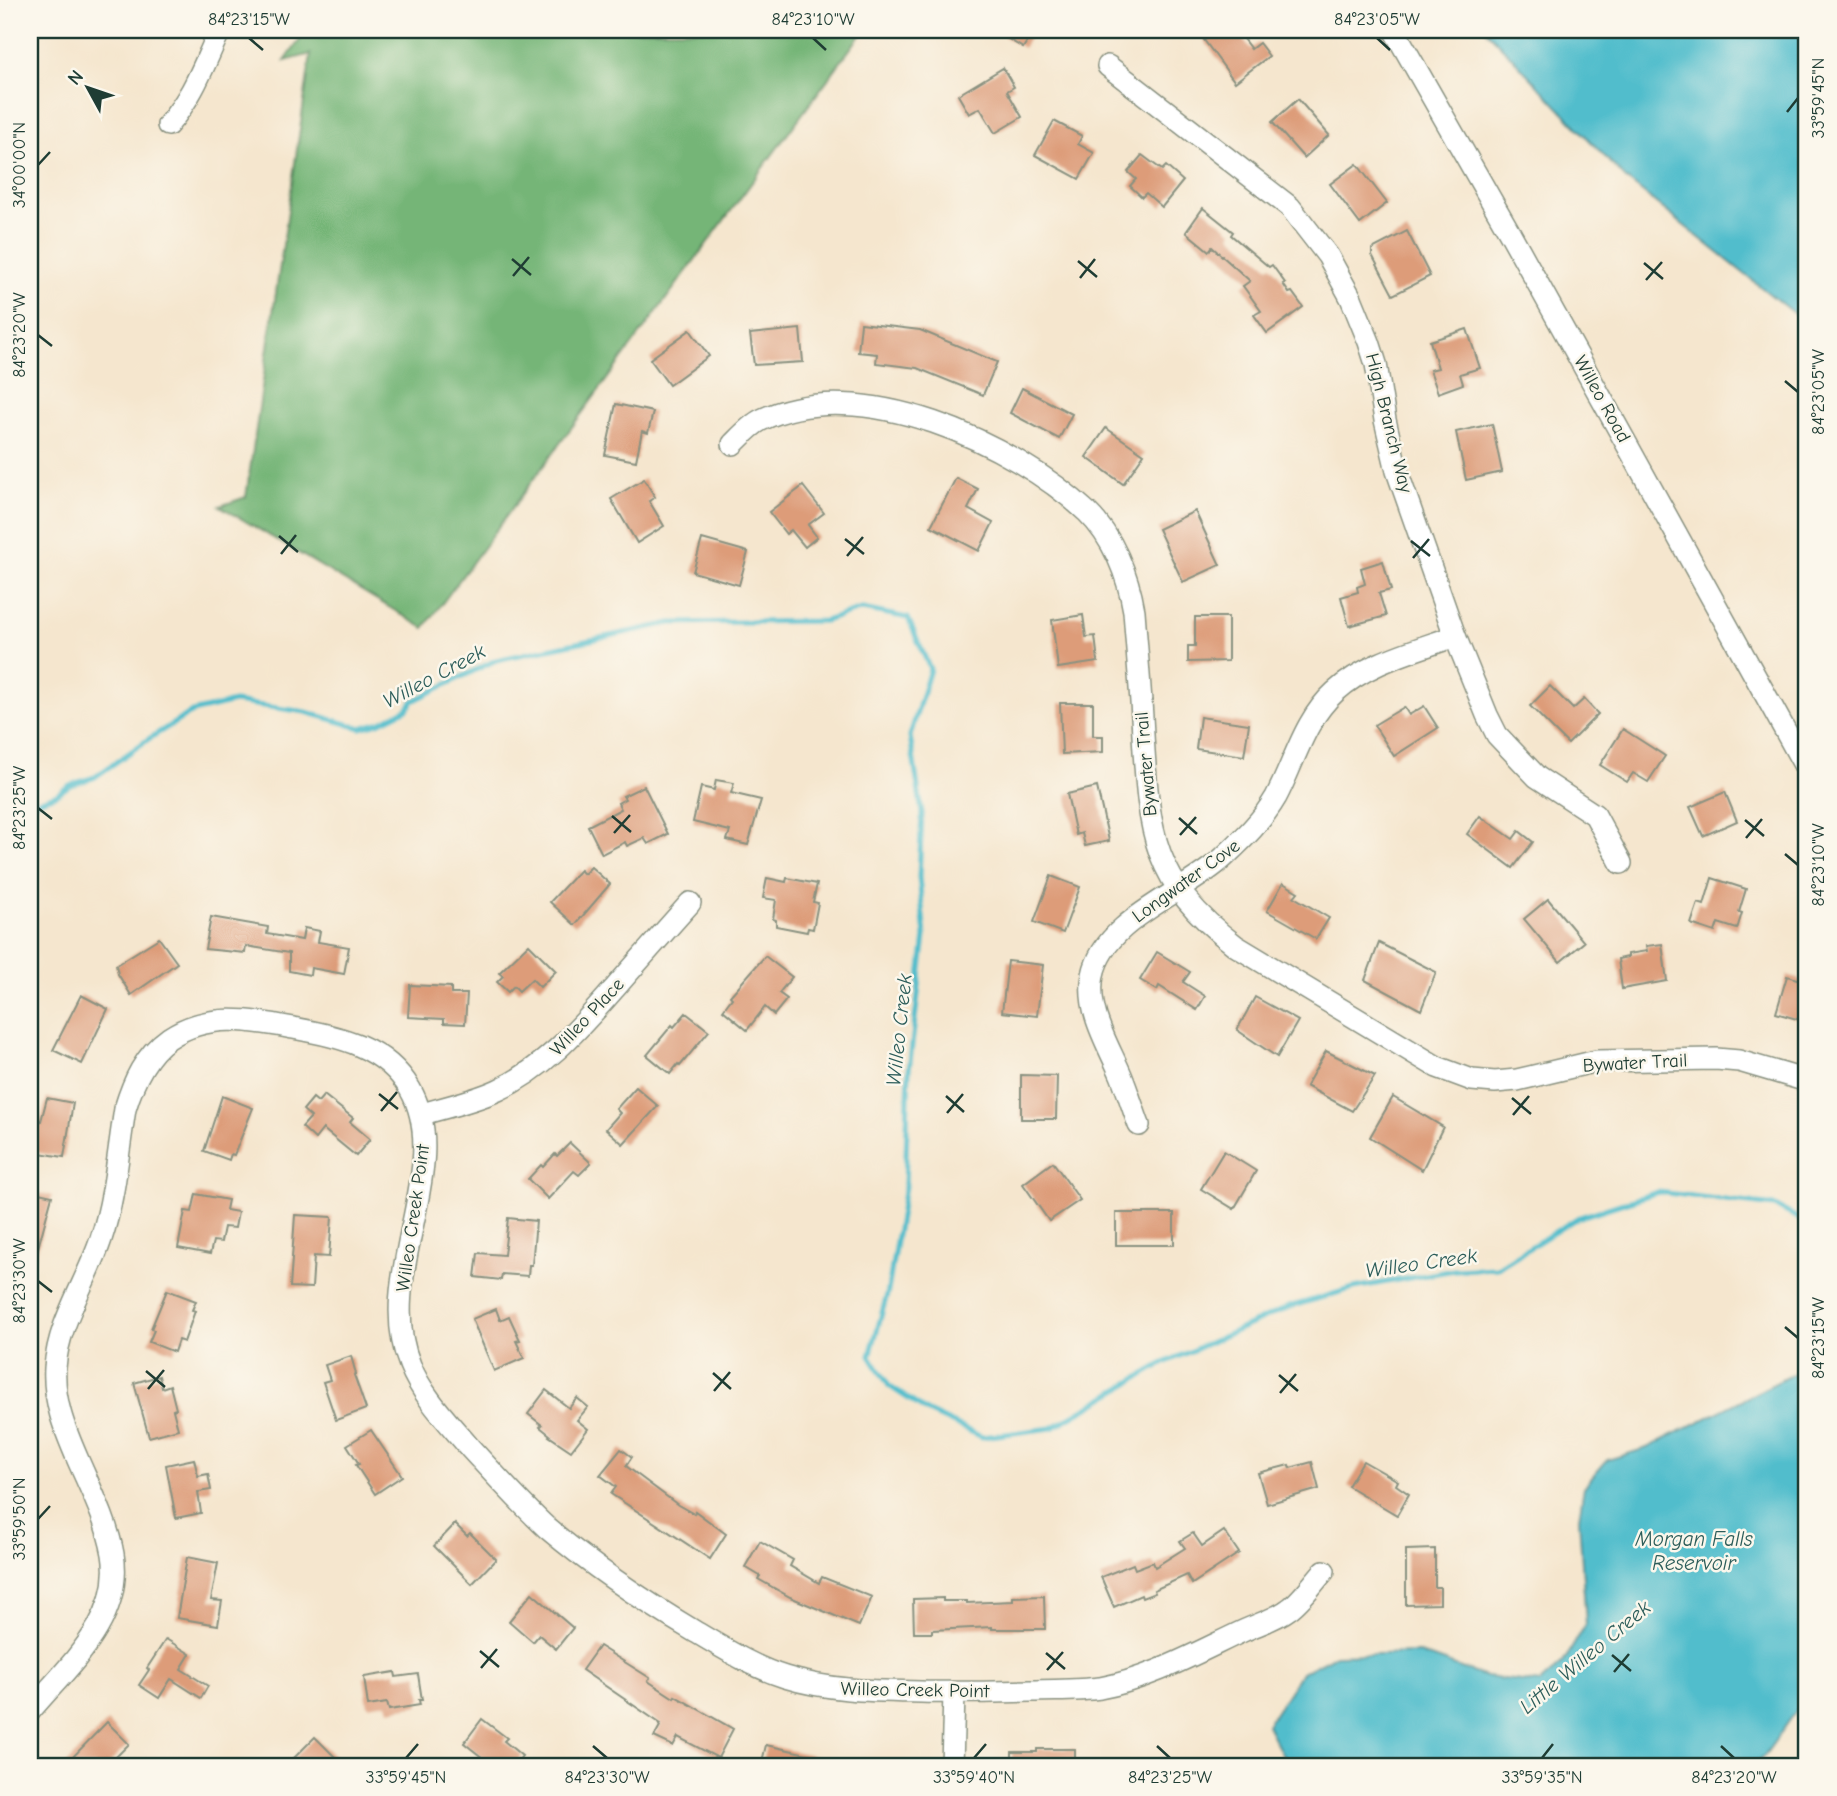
<svg xmlns="http://www.w3.org/2000/svg" width="1837" height="1796" font-family="'Comic Neue',sans-serif">
  <style>
    .forest { fill: #75b577; stroke: #4a7956; stroke-width: 2 }
    .water { fill: #51bdcc; stroke: #387d80; stroke-width: 2 }
    .lines { fill: none; stroke-linecap: round; stroke-linejoin: round }
    .stream { stroke: #51bdcc; stroke-width: 5 }
    .building { fill: #dd9c79 }
    .minor-casing { stroke: #8a9281; stroke-width: 24 }
    .minor { stroke: #fff; stroke-width: 21 }
    .ticks { fill: none; stroke: #1f3d34; stroke-width: 2.5 }
    .labels { text-anchor: middle; dominant-baseline: central; stroke-width: 5; stroke-linejoin: round; paint-order: stroke }
    .street-label { font-size: 19px; fill: #1f3d34; stroke: #fbf7ec }
    .water-label { font-size: 21px; font-style: italic; fill: #2c5d5a; stroke: #fbf7ec }
    .neatline { fill: none; stroke: #1f3d34; stroke-width: 2.5 }
    .ticks-label { font-size: 18px; text-anchor: middle; fill: #1f3d34 }
  </style>
  <rect width="100%" height="100%" fill="#fbf7ec"/>
  <filter id="ink" filterUnits="userSpaceOnUse"><feTurbulence type="fractalNoise" baseFrequency=".0143" numOctaves="2"/><feDisplacementMap in="SourceGraphic" scale="14" xChannelSelector="R" yChannelSelector="G"/><feConvolveMatrix kernelMatrix="1 2 1 2 8 2 1 2 1" color-interpolation-filters="sRGB"/></filter>
  <filter id="wash" filterUnits="userSpaceOnUse"><feTurbulence type="fractalNoise" baseFrequency=".00686" numOctaves="4" result="noise"/><feDisplacementMap in="SourceGraphic" scale="28" xChannelSelector="R" yChannelSelector="G"/><feGaussianBlur stdDeviation="1.57" result="paint"/><feColorMatrix in="noise" values="0 0 0 0 0 0 0 0 0 0 0 0 0 0 0 0 0 1.4 0 .05"/><feComposite in="paint" operator="in"/></filter>
  <g filter="url(#wash)">
    <rect width="100%" height="100%" fill="#f5e6ce"/>
    <!-- forest -->
    <polygon class="forest" points="307,30 864,30 424,628 220,506 246,497 311,54 285,61"/>
    <!-- water -->
    <g class="water">
      <polygon points="1486,30 1807,30 1807,324 1626,179"/>
      <polygon points="1807,1367 1807,1696 1764,1756 1753,1766 1288,1766 1267,1725 1301,1673 1335,1655 1419,1653 1486,1677 1540,1683 1563,1663 1586,1624 1579,1518 1584,1487 1607,1460 1647,1448"/>
    </g>
    <g class="lines">
      <!-- stream -->
      <polyline class="stream" points="30,804 57,794 70,785 95,777 150,738 192,712 234,702 306,712 361,728 381,722 407,709 413,701 496,660 671,623 825,621 862,609 908,618 930,669 910,736 922,813 919,877 925,936 909,1070 905,1186 888,1291 870,1356 889,1386 928,1412 982,1437 1052,1428 1162,1364 1289,1307 1354,1288 1454,1270 1497,1268 1577,1218 1658,1192 1775,1206 1807,1223"/>
    </g>
    <g id="blocks">
      <!-- building -->
      <g class="building">
        <polygon points="994,30 1034,30 1023,48"/>
        <polygon points="1217,30 1236,30 1251,49 1259,43 1269,56 1235,82 1204,40"/>
        <polygon points="1003,68 1014,87 1007,91 1022,117 995,133 980,108 969,114 958,95"/>
        <polygon points="1298,99 1329,135 1304,158 1272,122"/>
        <polygon points="1054,121 1082,136 1078,144 1094,153 1079,179 1035,155"/>
        <polygon points="1142,155 1162,170 1166,166 1183,181 1162,207 1146,193 1142,197 1130,186 1136,179 1128,172"/>
        <polygon points="1357,164 1387,203 1360,224 1330,184"/>
        <polygon points="1203,208 1233,232 1231,235 1269,267 1272,265 1285,283 1283,284 1289,293 1292,292 1303,307 1267,333 1254,315 1261,311 1243,286 1250,281 1212,247 1209,251 1186,232"/>
        <polygon points="1407,231 1430,276 1393,295 1372,255 1372,249"/>
        <polygon points="861,323 920,330 997,362 983,395 917,368 876,363 877,354 858,352"/>
        <polygon points="800,329 803,362 754,365 750,334"/>
        <polygon points="1467,329 1480,368 1460,374 1463,384 1438,393 1430,370 1438,368 1430,341"/>
        <polygon points="690,330 709,356 669,385 650,359"/>
        <polygon points="1022,388 1072,414 1059,439 1010,413"/>
        <polygon points="616,404 653,412 648,433 642,431 636,461 605,455"/>
        <polygon points="1492,424 1502,472 1466,480 1456,432"/>
        <polygon points="1106,428 1144,454 1123,484 1086,457"/>
        <polygon points="956,478 978,489 968,509 993,523 979,551 931,526"/>
        <polygon points="644,479 655,497 649,501 664,526 637,543 611,499"/>
        <polygon points="803,486 824,513 808,525 817,537 805,547 791,530 786,534 769,512"/>
        <polygon points="1195,511 1220,565 1183,582 1158,529"/>
        <polygon points="702,539 748,552 739,585 693,572"/>
        <polygon points="1383,561 1391,590 1379,593 1386,616 1349,626 1341,597 1358,592 1357,587 1365,584 1361,568"/>
        <polygon points="1083,615 1086,637 1095,636 1098,662 1058,668 1052,620"/>
        <polygon points="1195,617 1228,617 1228,661 1188,662 1188,646 1195,646"/>
        <polygon points="1550,686 1573,709 1584,699 1598,714 1568,744 1530,706"/>
        <polygon points="1060,703 1093,703 1093,736 1103,736 1103,752 1062,754"/>
        <polygon points="1424,706 1438,728 1394,756 1374,725 1404,707 1409,715"/>
        <polygon points="1200,717 1249,724 1244,756 1196,749"/>
        <polygon points="1623,729 1665,756 1648,782 1633,773 1627,782 1600,765"/>
        <polygon points="716,780 734,783 731,793 761,800 748,845 727,840 730,831 693,822 701,787 714,790"/>
        <polygon points="644,786 668,834 648,844 644,838 627,846 625,842 602,854 588,826 621,809 618,803 625,799 623,796"/>
        <polygon points="1097,787 1109,841 1085,846 1082,833 1076,835 1067,794"/>
        <polygon points="1725,792 1737,821 1703,836 1690,807"/>
        <polygon points="1480,816 1513,839 1519,831 1533,842 1513,868 1467,834"/>
        <polygon points="591,867 610,884 575,925 550,902 580,870 584,874"/>
        <polygon points="1051,876 1080,887 1063,933 1034,922"/>
        <polygon points="767,878 786,882 787,878 817,884 813,902 818,903 813,929 808,928 807,932 776,926 776,920 773,919 776,900 763,898"/>
        <polygon points="1712,878 1746,889 1739,912 1742,913 1737,929 1718,923 1715,932 1691,924 1698,903 1704,905"/>
        <polygon points="1283,883 1298,892 1294,897 1329,918 1316,939 1267,911"/>
        <polygon points="1548,899 1584,942 1560,962 1524,919"/>
        <polygon points="211,917 268,927 267,934 302,940 304,928 320,931 318,942 349,947 344,974 311,968 310,975 289,971 289,953 246,946 245,953 205,949"/>
        <polygon points="159,938 177,963 131,995 118,974 116,965"/>
        <polygon points="1379,943 1436,972 1421,1010 1365,980"/>
        <polygon points="529,944 556,971 540,987 532,979 519,991 514,986 508,992 497,982 503,976 499,973"/>
        <polygon points="1662,944 1667,981 1622,989 1618,959 1628,957 1628,954 1647,951 1646,946"/>
        <polygon points="1157,952 1190,972 1183,982 1205,996 1197,1010 1159,986 1157,990 1140,980"/>
        <polygon points="765,956 792,977 779,993 787,999 774,1015 765,1007 747,1030 723,1010 732,998 730,996"/>
        <polygon points="1008,961 1043,965 1037,1016 1002,1012"/>
        <polygon points="1787,976 1807,982 1807,1022 1776,1013"/>
        <polygon points="410,985 451,987 451,994 467,994 465,1024 444,1023 444,1019 408,1017"/>
        <polygon points="81,995 108,1009 82,1064 53,1050"/>
        <polygon points="1255,997 1298,1021 1277,1057 1237,1030"/>
        <polygon points="686,1013 709,1031 680,1066 678,1064 670,1074 647,1055 672,1025 674,1027"/>
        <polygon points="1326,1051 1375,1076 1352,1111 1306,1086"/>
        <polygon points="1021,1075 1057,1076 1056,1119 1021,1119"/>
        <polygon points="636,1087 658,1106 623,1144 606,1129 620,1113 616,1109"/>
        <polygon points="324,1095 353,1118 350,1122 370,1139 356,1156 323,1129 315,1139 302,1127 311,1117 303,1110 313,1098 318,1102"/>
        <polygon points="222,1096 253,1108 234,1155 231,1154 229,1160 204,1151"/>
        <polygon points="1393,1097 1443,1127 1422,1170 1370,1137"/>
        <polygon points="47,1098 73,1103 64,1157 33,1152 39,1120 41,1121"/>
        <polygon points="570,1143 591,1163 579,1175 574,1171 548,1199 528,1179 541,1165 543,1167 555,1154 557,1156"/>
        <polygon points="1224,1151 1256,1171 1234,1209 1201,1189"/>
        <polygon points="1053,1162 1080,1200 1049,1221 1023,1184"/>
        <polygon points="30,1191 52,1196 35,1259 30,1259"/>
        <polygon points="196,1194 228,1200 226,1210 238,1212 235,1228 224,1227 221,1242 213,1241 210,1254 178,1248 185,1211 192,1212"/>
        <rect x="1116" y="1213" width="58" height="32"/>
        <polygon points="295,1215 332,1217 329,1257 314,1256 312,1288 290,1287"/>
        <polygon points="508,1218 536,1221 532,1265 529,1265 528,1276 502,1274 501,1280 475,1277 478,1253 504,1255"/>
        <polygon points="167,1290 196,1301 192,1310 195,1311 184,1342 178,1340 174,1352 149,1342 154,1330 151,1329"/>
        <polygon points="496,1309 500,1320 509,1316 520,1340 516,1341 524,1358 494,1371 472,1319"/>
        <polygon points="351,1356 356,1374 354,1375 366,1409 336,1420 323,1382 330,1380 325,1365"/>
        <polygon points="159,1376 162,1388 170,1385 176,1409 173,1410 178,1429 149,1437 134,1383"/>
        <polygon points="546,1390 569,1408 577,1398 588,1407 577,1420 588,1429 571,1451 549,1436 550,1435 540,1427 542,1425 528,1414"/>
        <polygon points="371,1430 402,1476 375,1494 356,1465 359,1464 347,1445"/>
        <polygon points="621,1449 632,1457 626,1466 678,1505 694,1514 695,1511 726,1534 710,1559 611,1494 616,1487 600,1475"/>
        <polygon points="194,1459 198,1476 208,1474 211,1490 198,1492 201,1513 176,1518 166,1465"/>
        <polygon points="1363,1461 1398,1481 1396,1485 1409,1494 1397,1515 1348,1486"/>
        <polygon points="1312,1462 1319,1489 1267,1504 1258,1473 1289,1465 1290,1468"/>
        <polygon points="455,1524 467,1536 470,1533 496,1559 472,1584 434,1546"/>
        <polygon points="1224,1531 1239,1553 1192,1584 1187,1575 1154,1590 1155,1593 1142,1598 1141,1595 1114,1607 1101,1577 1133,1564 1135,1569 1153,1562 1155,1567 1185,1548 1180,1541 1193,1533 1202,1546"/>
        <polygon points="760,1541 793,1560 790,1566 819,1583 822,1577 872,1597 859,1626 790,1597 758,1579 760,1576 745,1567"/>
        <polygon points="1435,1549 1435,1587 1440,1587 1440,1604 1406,1605 1406,1550"/>
        <polygon points="187,1557 218,1563 211,1600 222,1601 218,1625 177,1618"/>
        <polygon points="532,1593 573,1628 556,1649 539,1635 533,1642 509,1621"/>
        <polygon points="1044,1596 1045,1629 992,1629 992,1627 932,1630 932,1633 914,1633 913,1599 943,1598 943,1601 967,1601 967,1603 1013,1601 1013,1597"/>
        <polygon points="166,1639 190,1654 181,1669 208,1686 201,1698 171,1679 159,1698 139,1685 149,1670 147,1668"/>
        <polygon points="599,1646 650,1678 648,1681 674,1698 675,1696 733,1729 718,1758 678,1737 673,1746 654,1737 661,1724 582,1670"/>
        <polygon points="395,1672 396,1677 418,1674 422,1700 419,1700 420,1705 389,1710 387,1703 368,1706 364,1677"/>
        <polygon points="482,1719 507,1738 504,1741 522,1756 514,1766 493,1766 464,1743"/>
        <polygon points="107,1722 129,1744 107,1766 64,1766"/>
        <polygon points="315,1737 336,1758 328,1766 286,1766"/>
        <polygon points="766,1745 834,1760 833,1766 761,1766"/>
        <polygon points="1037,1749 1075,1749 1075,1766 1012,1766 1012,1752 1037,1752"/>
      </g>
    </g>
  </g>
  <g filter="url(#ink)">
    <use href="#blocks" fill-opacity="0" stroke="#8a9281" stroke-width="2"/>
    <g class="lines">
      <defs>
        <g id="minor">
          <polyline points="1394,30 1511,235 1807,770"/>
          <polyline points="1108,66 1290,207 1328,256 1351,298 1369,342 1376,364 1385,420 1397,471 1455,636 1487,715 1497,735 1537,777 1595,815 1621,863"/>
          <path d="M 168,125 C 195,93 203,66 220,30"/>
          <path d="M 733,444 C 741,436 751,425 761,420 C 860,372 1013,443 1087,512 C 1113,537 1128,575 1134,611 C 1137,652 1141,693 1143,735 C 1149,834 1152,882 1236,946 L 1437,1067 L 1472,1080 L 1495,1082 L 1517,1080 L 1597,1061 L 1716,1059 L 1739,1061 L 1807,1081"/>
          <path d="M 421,1114 C 447,1107 474,1101 498,1090 C 547,1067 580,1027 615,988 C 640,959 665,931 690,903"/>
          <path d="M 1139,1125 C 1133,1109 1128,1092 1121,1075 C 1108,1044 1086,1011 1093,975 C 1104,919 1186,893 1224,857 C 1244,838 1262,821 1276,797 C 1295,761 1304,720 1335,692 C 1368,662 1414,651 1455,636"/>
          <path d="M 30,1711 C 68,1666 124,1619 113,1554 C 107,1521 91,1490 78,1460 C 65,1430 53,1401 55,1368 C 58,1322 87,1282 101,1239 C 115,1197 118,1152 125,1109 C 133,1082 145,1055 169,1038 C 208,1012 250,1020 293,1028 C 338,1036 385,1046 410,1089 C 455,1166 373,1277 410,1365 C 422,1396 449,1423 470,1448 C 495,1475 520,1503 547,1528 C 593,1567 642,1600 694,1631 C 723,1648 753,1667 785,1677 C 830,1691 875,1691 921,1692 C 958,1693 995,1692 1032,1691 C 1055,1690 1078,1691 1100,1688 C 1150,1679 1198,1652 1243,1631 C 1258,1624 1276,1619 1289,1609 C 1302,1600 1313,1583 1324,1571"/>
          <polyline points="952,1766 954,1693"/>
        </g>
      </defs>
      <!-- minor casing -->
      <use href="#minor" class="minor-casing"/>
      <!-- minor -->
      <use href="#minor" class="minor"/>
    </g>
  </g>
  <!-- ticks -->
  <path class="ticks" d="M 249,38 L 263,50M 813,38 L 826,50M 1377,38 L 1390,50M 1787,112 L 1798,98M 38,165 L 50,152M 512,259 L 531,275M 1078,261 L 1097,277M 1644,263 L 1663,279M 513,276 L 529,257M 1080,278 L 1095,259M 1646,280 L 1662,262M 38,335 L 52,346M 1785,381 L 1798,392M 279,536 L 298,552M 845,539 L 864,554M 1411,541 L 1430,556M 281,554 L 296,535M 847,556 L 863,537M 1413,558 L 1429,539M 38,808 L 52,819M 612,816 L 631,832M 1179,818 L 1197,834M 1745,820 L 1764,836M 614,833 L 630,815M 1180,835 L 1196,817M 1746,838 L 1762,819M 1785,854 L 1798,865M 379,1094 L 398,1109M 946,1096 L 964,1112M 1512,1098 L 1531,1114M 381,1111 L 397,1092M 947,1113 L 963,1094M 1513,1115 L 1529,1096M 38,1281 L 52,1292M 1785,1327 L 1798,1338M 146,1371 L 165,1387M 713,1373 L 731,1389M 1279,1375 L 1298,1391M 148,1389 L 164,1370M 714,1391 L 730,1372M 1280,1393 L 1296,1374M 38,1519 L 50,1506M 480,1651 L 499,1667M 1046,1653 L 1065,1669M 1612,1655 L 1631,1671M 481,1668 L 497,1649M 1047,1670 L 1063,1652M 1614,1672 L 1629,1654M 593,1746 L 607,1758M 1157,1746 L 1170,1758M 1721,1746 L 1734,1758M 406,1758 L 418,1744M 974,1758 L 986,1744M 1542,1758 L 1553,1744"/>
  <g class="labels">
    <!-- street labels -->
    <g class="street-label">
      <text transform="translate(1602 399) rotate(61)">Willeo Road</text>
      <text transform="translate(1389 423) rotate(76)">High Branch Way</text>
      <text transform="translate(1146 764) rotate(-95)">Bywater Trail</text>
      <text transform="translate(1186 881) rotate(-36)">Longwater Cove</text>
      <text transform="translate(587 1017) rotate(-47)">Willeo Place</text>
      <text transform="translate(1635 1063) rotate(-3)">Bywater Trail</text>
      <text transform="translate(413 1218) rotate(-82)">Willeo Creek Point</text>
      <text transform="translate(915 1690) rotate(1)">Willeo Creek Point</text>
    </g>
    <!-- water labels -->
    <g class="water-label">
      <text transform="translate(434 676) rotate(-28)">Willeo Creek</text>
      <text transform="translate(899 1030) rotate(-84)">Willeo Creek</text>
      <text transform="translate(1421 1263) rotate(-8)">Willeo Creek</text>
      <text x="1694" y="1539">Morgan Falls<tspan x="1694" dy="24">Reservoir</tspan></text>
      <text transform="translate(1585 1657) rotate(-40)">Little Willeo Creek</text>
    </g>
  </g>
  <!-- margin -->
  <rect width="1837" height="1796" fill="none" stroke="#fbf7ec" stroke-width="77"/>
  <!-- north arrow -->
  <g transform="translate(88 88) rotate(310)" stroke="#fbf7ec" stroke-width="5" paint-order="stroke">
  <path d="M0-5L12 26L0 18L-12 26Z" fill="#1f3d34"/>
  <text y="-10" font-size="19" font-weight="bold" text-anchor="middle" fill="#1f3d34">N</text>
  </g>
  <rect x="38" y="38" width="1760" height="1720" class="neatline"/>
  <g class="ticks-label">
    <text x="249" y="25">84°23'15"W</text>
    <text x="813" y="25">84°23'10"W</text>
    <text x="1377" y="25">84°23'05"W</text>
    <text transform="translate(1818 98) rotate(-90)" y="6">33°59'45"N</text>
    <text transform="translate(19 165) rotate(-90)" y="6">34°00'00"N</text>
    <text transform="translate(19 335) rotate(-90)" y="6">84°23'20"W</text>
    <text transform="translate(1818 392) rotate(-90)" y="6">84°23'05"W</text>
    <text transform="translate(19 808) rotate(-90)" y="6">84°23'25"W</text>
    <text transform="translate(1818 865) rotate(-90)" y="6">84°23'10"W</text>
    <text transform="translate(19 1281) rotate(-90)" y="6">84°23'30"W</text>
    <text transform="translate(1818 1338) rotate(-90)" y="6">84°23'15"W</text>
    <text transform="translate(19 1519) rotate(-90)" y="6">33°59'50"N</text>
    <text x="406" y="1783">33°59'45"N</text>
    <text x="607" y="1783">84°23'30"W</text>
    <text x="974" y="1783">33°59'40"N</text>
    <text x="1170" y="1783">84°23'25"W</text>
    <text x="1542" y="1783">33°59'35"N</text>
    <text x="1734" y="1783">84°23'20"W</text>
  </g>
</svg>
